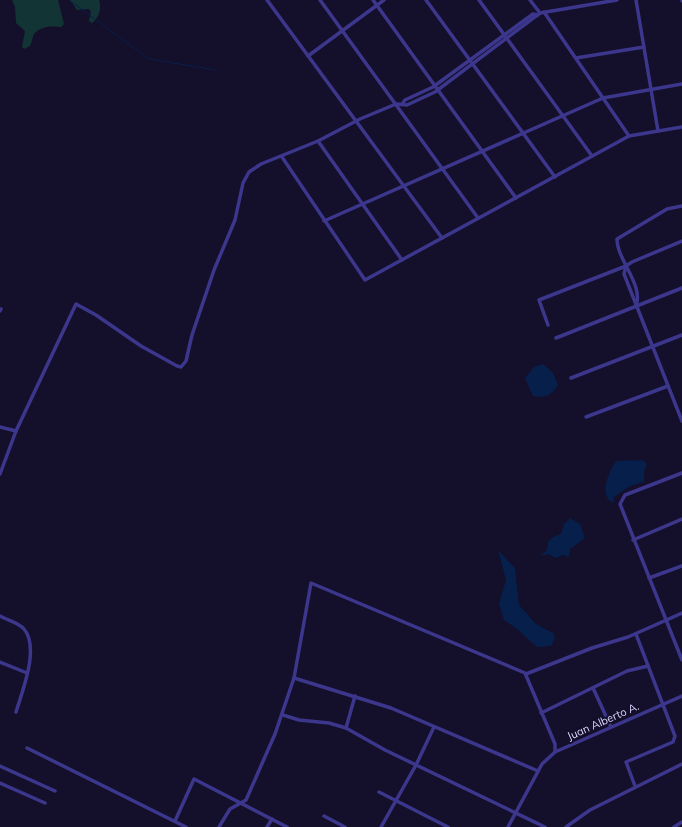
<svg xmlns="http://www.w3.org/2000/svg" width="682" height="827" font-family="Mulish,sans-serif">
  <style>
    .green { fill: #123434 }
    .water { fill: #071f4b }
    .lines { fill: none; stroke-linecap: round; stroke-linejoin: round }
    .stream { stroke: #071f4b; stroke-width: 1 }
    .street { stroke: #3c378c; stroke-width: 3.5 }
    .labels { text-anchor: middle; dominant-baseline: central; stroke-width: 4; stroke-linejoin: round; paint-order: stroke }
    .street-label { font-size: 11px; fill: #ddd8ff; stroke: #140f2a }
  </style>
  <rect width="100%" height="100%" fill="#140f2a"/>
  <!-- green -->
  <g class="green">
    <path d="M 12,0 L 58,0 L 64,24 L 61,27 C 52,26 41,26 34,34 C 32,38 32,42 30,46 L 24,49 L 22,47 L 25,31 L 16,23 L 15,7 Z"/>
    <path d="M 70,0 L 99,0 C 102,8 99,18 92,23 L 89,21 L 91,12 L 89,9 L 77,10 Z"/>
  </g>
  <!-- water -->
  <g class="water">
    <path d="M 543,364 L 553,373 L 558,385 C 551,396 545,398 533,396 L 525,378 L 534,367 Z"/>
    <path d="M 643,460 L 647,464 L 644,472 L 644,482 L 630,486 L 614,497 L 613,503 C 598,495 609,472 616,461 Z"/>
    <polygon points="570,518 580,524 585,538 570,549 569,557 563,555 555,558 549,554 540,556 547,550 548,542 553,537 561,534 564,524"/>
    <polygon points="498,550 515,568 519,605 536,624 553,633 555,638 551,646 537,647 517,629 504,620 499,604 506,580"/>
  </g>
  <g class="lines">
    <!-- stream -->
    <polyline class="stream" points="69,0 149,59 216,70"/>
    <!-- street -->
    <g class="street">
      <polyline points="267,0 442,238"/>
      <polyline points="320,0 478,218"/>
      <polyline points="373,0 516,198"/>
      <polyline points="426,0 555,177"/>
      <polyline points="479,0 592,156"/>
      <polyline points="530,0 540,13"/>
      <polyline points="636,0 658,131"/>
      <polyline points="682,0 682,1"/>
      <polyline points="544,12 629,136"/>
      <polyline points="308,56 384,0"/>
      <polyline points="576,58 644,47"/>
      <polyline points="402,104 405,100 433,87 533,14 538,15"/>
      <polyline points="318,141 402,260"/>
      <polyline points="282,157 365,280 629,136 682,127"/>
      <polyline points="324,221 603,98 682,84"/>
      <polyline points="682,241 632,262 626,266 624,274 682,421"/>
      <path d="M 636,306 C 644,285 617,260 617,239 L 667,209 L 682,206"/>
      <polyline points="0,311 1,309"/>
      <polyline points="548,325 539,300 626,266"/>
      <polyline points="556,338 682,288"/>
      <polyline points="571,378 682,335"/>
      <polyline points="586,417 668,386"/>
      <polyline points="0,427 16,431"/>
      <polyline points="682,473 625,495 620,504 682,660"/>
      <polyline points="0,474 16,431 76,304 96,315 141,346 177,366 181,367 186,361 192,335 214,270 235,220 243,183 249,172 261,164 318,141 360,119 396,104 407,105 435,92 540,13 617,0"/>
      <polyline points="633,540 682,519"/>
      <polyline points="649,578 682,566"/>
      <path d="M 0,616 C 7,620 19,623 24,629 C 40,648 22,692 16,712"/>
      <polyline points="0,662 27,673"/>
      <polyline points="526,674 592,648 628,637 682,613"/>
      <polyline points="294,678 391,708 538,771"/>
      <polyline points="593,688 611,727"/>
      <polyline points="541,713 627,671 648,666"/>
      <polyline points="283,715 299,720 329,723 346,728 385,750 545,827"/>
      <polyline points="346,728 355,696"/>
      <polyline points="27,748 186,827"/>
      <polyline points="0,766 55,791"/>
      <polyline points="0,783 45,803"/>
      <polyline points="635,786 626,762 673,742 675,736 636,634"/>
      <polyline points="379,792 448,827"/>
      <polyline points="324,816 345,827"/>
      <polyline points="175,821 194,779 287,827"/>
      <polyline points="219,827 230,809 246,800 275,734 294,678 311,583 525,673 555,744 555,752"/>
      <polyline points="267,827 272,819"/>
      <polyline points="381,827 416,765 434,727"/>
      <polyline points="508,827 542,764 555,752 682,696"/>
      <polyline points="566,827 590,810 682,764"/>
      <polyline points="674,827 682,822"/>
    </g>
  </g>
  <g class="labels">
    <!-- street labels -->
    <g class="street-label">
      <text transform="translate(603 721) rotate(-24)">Juan Alberto A.</text>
    </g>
  </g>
</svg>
